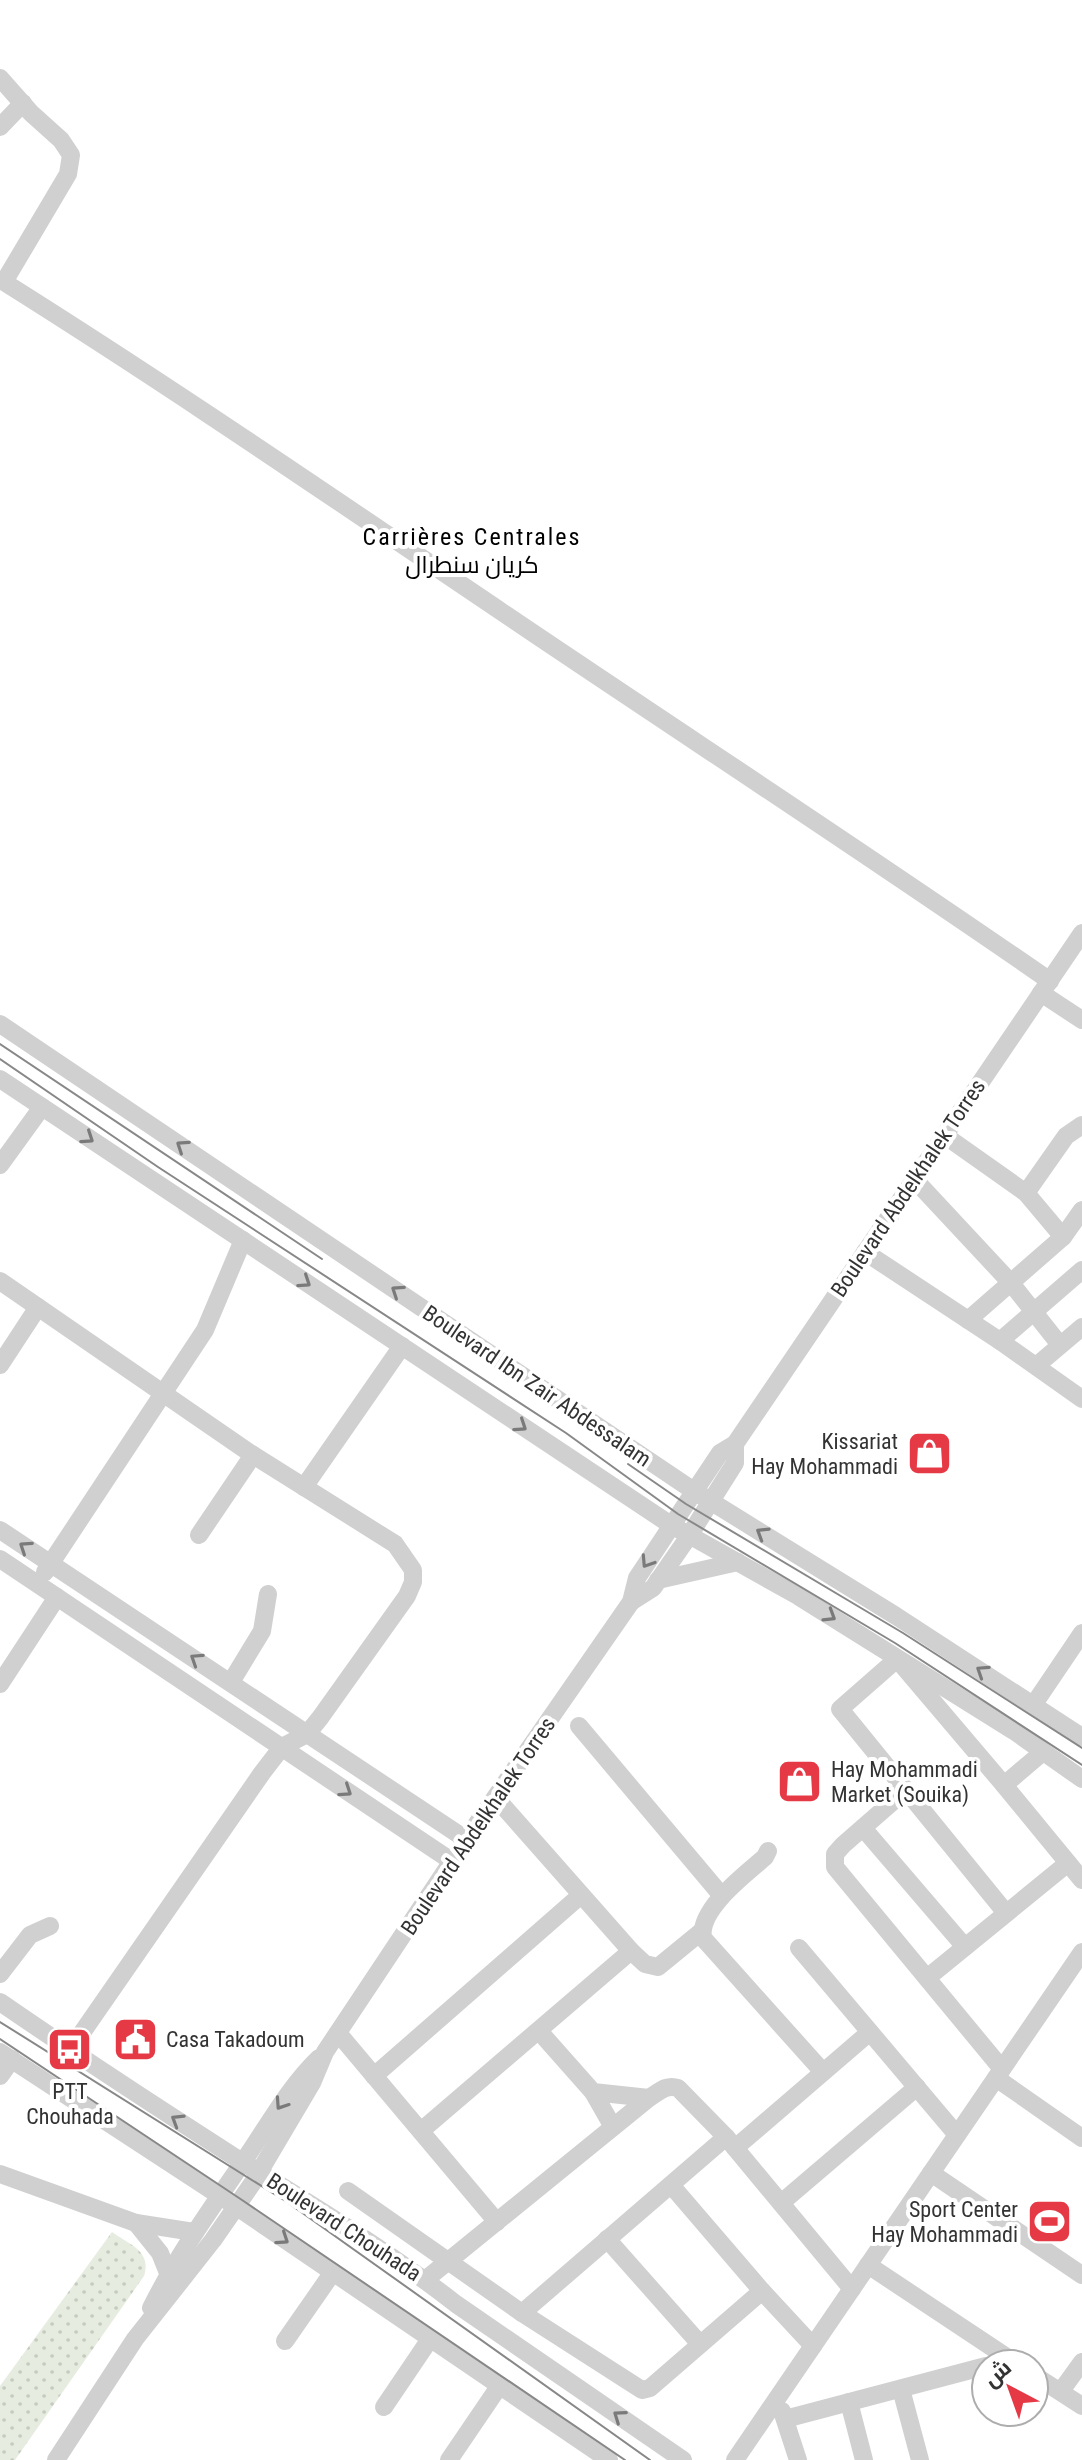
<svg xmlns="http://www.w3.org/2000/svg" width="1082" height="2460" font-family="'Roboto Condensed',Cairo,sans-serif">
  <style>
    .park { fill: url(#park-dots) }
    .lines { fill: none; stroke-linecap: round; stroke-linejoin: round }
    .minor { stroke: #d0d0d0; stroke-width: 18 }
    .tram { stroke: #888; stroke-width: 2 }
    .oneway { stroke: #7a7a7a }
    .labels { text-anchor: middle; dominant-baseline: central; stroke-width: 8; stroke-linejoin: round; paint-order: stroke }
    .street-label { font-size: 22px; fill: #333; stroke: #fff }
    .poi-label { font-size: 22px; fill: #333; stroke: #fff; text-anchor: end }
    .neighbourhood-label { font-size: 24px; letter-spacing: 2px; fill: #000; stroke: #fff }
  </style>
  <defs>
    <pattern id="park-dots" width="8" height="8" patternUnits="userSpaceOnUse" patternTransform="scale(2)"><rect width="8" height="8" fill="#e6ecdf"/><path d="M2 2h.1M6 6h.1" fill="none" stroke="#c6cbc0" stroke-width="1.8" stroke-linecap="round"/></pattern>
  </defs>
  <rect width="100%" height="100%" fill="#fff"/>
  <!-- park -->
  <path class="park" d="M 112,2232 C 130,2245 152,2251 144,2276 L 15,2460 L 0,2460 L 0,2386 Z"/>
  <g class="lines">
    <!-- minor -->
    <g class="minor">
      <path d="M 0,78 L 31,113 L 61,140 L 71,155 L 68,174 L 4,282 C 184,395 359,516 536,635 C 707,750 880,863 1050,981"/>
      <polyline points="0,127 23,103"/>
      <polyline points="1041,993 1082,1020"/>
      <polyline points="0,1024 694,1491 896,1616 1082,1737"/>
      <polyline points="0,1079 671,1525 798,1596 1014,1731 1082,1779"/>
      <polyline points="944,1135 1026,1193 1063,1237"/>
      <polyline points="0,1165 42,1107"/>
      <polyline points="914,1179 1011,1283 1060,1345"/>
      <polyline points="1026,1193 1066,1136 1082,1125"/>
      <polyline points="865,1252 1000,1341 1082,1399"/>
      <polyline points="0,1281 253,1455 395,1544 413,1570 413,1582 407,1596 320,1718 307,1734 282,1747 262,1773 70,2050"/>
      <polyline points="968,1320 1063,1237 1082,1210"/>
      <polyline points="1000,1341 1082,1270"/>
      <polyline points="0,1365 38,1307"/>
      <polyline points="1036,1366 1082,1327"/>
      <polyline points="304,1487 402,1346"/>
      <polyline points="0,1530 467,1840"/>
      <polyline points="199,1535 253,1455"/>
      <polyline points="0,1559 453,1862"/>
      <polyline points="45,1572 205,1330 243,1240"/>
      <polyline points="658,1580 738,1562"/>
      <polyline points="631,1602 653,1588 689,1536 735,1463 735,1444"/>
      <polyline points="231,1682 262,1631 268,1594"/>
      <polyline points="0,1684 57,1597"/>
      <polyline points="1034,1704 1082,1633"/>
      <polyline points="579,1726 722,1896"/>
      <polyline points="1043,1752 1004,1785 1082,1880"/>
      <polyline points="1004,1785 897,1659 840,1709 1006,1913"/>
      <polyline points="906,1790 843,1845 835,1854 835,1867 1002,2069"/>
      <polyline points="496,1798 631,1951 645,1964 658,1967 702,1931"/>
      <polyline points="863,1828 965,1947"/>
      <path d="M 768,1851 L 765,1857 C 746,1874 698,1909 703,1938 L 823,2072"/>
      <polyline points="799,1948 957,2135"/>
      <polyline points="0,1974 30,1935 50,1926"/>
      <polyline points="927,1978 1068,1863"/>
      <path d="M 0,2002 C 77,2055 155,2106 233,2156 C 308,2203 386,2249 456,2304 L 683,2460"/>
      <polyline points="539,2031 593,2092 649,2098"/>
      <polyline points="338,2033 497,2222"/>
      <polyline points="0,2052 237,2207 609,2460"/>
      <polyline points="0,2076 12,2059"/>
      <polyline points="374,2076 581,1895"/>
      <polyline points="996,2078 1082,2138"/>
      <polyline points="593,2092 613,2127"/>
      <polyline points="422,2130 631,1951"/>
      <polyline points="735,2148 870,2032"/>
      <polyline points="931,2173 1082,2275"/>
      <polyline points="0,2174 136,2223 194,2232"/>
      <polyline points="671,2185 762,2291 813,2346"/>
      <polyline points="348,2191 522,2313 642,2390 650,2388 762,2291"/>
      <polyline points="781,2203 917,2087"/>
      <polyline points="136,2223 160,2253 168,2273"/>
      <polyline points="607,2239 700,2344"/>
      <polyline points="868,2265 1017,2364"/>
      <path d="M 425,2280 L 649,2098 C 659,2092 666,2084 678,2088 L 726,2137 L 852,2289"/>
      <path d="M 151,2308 C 177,2256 210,2210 243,2162 C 268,2126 288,2088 319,2058"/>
      <polyline points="522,2313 726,2137"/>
      <polyline points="285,2341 333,2272"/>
      <polyline points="1034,2375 1082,2406"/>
      <polyline points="901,2389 920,2460"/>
      <polyline points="1061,2391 1082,2362"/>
      <polyline points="849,2402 864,2460"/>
      <polyline points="384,2407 430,2339"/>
      <polyline points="782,2411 798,2460"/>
      <polyline points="785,2419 986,2366"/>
      <polyline points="56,2460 135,2339 213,2240 254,2181 312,2083 325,2052 476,1825 631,1602 637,1578 686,1504 720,1453 735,1444 1082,933"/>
      <polyline points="449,2460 500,2385"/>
      <polyline points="735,2460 1082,1952"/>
    </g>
    <!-- tram -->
    <g class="tram">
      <polyline points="0,1044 322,1259"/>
      <polyline points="0,1059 158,1167 566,1433 678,1514 895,1643 1082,1765"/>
      <polyline points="628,1464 686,1504 903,1633 1082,1748"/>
      <polyline points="0,2022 287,2202 650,2460"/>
      <polyline points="0,2039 242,2200 625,2460"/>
    </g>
  </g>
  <!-- one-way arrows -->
  <defs><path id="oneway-chevron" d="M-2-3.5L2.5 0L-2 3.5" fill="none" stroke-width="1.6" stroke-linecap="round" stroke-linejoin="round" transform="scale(2)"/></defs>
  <g class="oneway">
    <use href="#oneway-chevron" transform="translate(88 1138) rotate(34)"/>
    <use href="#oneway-chevron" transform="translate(182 1146) rotate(-146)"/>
    <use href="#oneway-chevron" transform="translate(305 1282) rotate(34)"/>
    <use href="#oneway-chevron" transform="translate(397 1291) rotate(-146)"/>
    <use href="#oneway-chevron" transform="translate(521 1426) rotate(34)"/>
    <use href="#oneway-chevron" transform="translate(762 1533) rotate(-148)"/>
    <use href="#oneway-chevron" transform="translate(25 1547) rotate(-146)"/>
    <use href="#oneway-chevron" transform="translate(647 1562) rotate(123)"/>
    <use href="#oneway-chevron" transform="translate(830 1616) rotate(32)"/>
    <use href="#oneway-chevron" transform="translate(196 1659) rotate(-147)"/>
    <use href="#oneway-chevron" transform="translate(982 1671) rotate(-147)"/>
    <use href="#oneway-chevron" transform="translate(346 1791) rotate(34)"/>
    <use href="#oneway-chevron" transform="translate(281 2104) rotate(124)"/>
    <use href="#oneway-chevron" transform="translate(177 2120) rotate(-148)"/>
    <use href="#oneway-chevron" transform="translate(283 2239) rotate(34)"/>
    <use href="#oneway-chevron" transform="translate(619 2416) rotate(-145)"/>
  </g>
  <!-- icons -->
  <defs>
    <symbol id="shop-square" viewBox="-11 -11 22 22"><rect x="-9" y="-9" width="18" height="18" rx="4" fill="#e63946" stroke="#fff"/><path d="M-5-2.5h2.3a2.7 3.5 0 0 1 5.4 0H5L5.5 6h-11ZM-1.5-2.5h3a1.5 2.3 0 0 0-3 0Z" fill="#fff"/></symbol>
    <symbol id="civic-square" viewBox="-11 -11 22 22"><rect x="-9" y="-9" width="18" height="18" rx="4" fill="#e63946" stroke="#fff"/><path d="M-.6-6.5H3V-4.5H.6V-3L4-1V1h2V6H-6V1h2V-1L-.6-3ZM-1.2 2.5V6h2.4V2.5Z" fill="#fff"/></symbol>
    <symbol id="bus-square" viewBox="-11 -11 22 22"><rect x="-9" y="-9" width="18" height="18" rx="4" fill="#e63946" stroke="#fff"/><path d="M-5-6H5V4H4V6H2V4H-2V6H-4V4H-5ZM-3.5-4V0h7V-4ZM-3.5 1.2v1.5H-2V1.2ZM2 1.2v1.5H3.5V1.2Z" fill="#fff"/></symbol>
    <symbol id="stadium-square" viewBox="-11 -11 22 22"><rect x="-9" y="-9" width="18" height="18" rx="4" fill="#e63946" stroke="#fff"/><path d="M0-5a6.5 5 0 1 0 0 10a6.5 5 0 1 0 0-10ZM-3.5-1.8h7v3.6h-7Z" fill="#fff"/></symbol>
  </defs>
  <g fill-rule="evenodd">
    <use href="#shop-square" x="904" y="1428" width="51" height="51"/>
    <use href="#shop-square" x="774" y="1756" width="51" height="51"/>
    <use href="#civic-square" x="110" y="2014" width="51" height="51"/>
    <use href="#bus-square" x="44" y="2024" width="51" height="51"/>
    <use href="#stadium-square" x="1024" y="2196" width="51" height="51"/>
  </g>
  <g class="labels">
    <!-- street labels -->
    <g class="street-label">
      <text transform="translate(908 1188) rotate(-56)">Boulevard Abdelkhalek Torres</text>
      <text transform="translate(537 1386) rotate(34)">Boulevard Ibn Zair Abdessalam</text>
      <text transform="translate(478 1826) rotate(-56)">Boulevard Abdelkhalek Torres</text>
      <text transform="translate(344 2227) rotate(33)">Boulevard Chouhada</text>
    </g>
    <!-- poi labels -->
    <g class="poi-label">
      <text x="898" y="1441">Kissariat<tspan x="898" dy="25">Hay Mohammadi</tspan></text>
      <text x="831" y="1769" text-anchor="start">Hay Mohammadi<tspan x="831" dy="25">Market (Souika)</tspan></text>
      <text x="166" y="2039" text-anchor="start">Casa Takadoum</text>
      <text x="70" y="2091" text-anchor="middle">PTT<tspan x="70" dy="25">Chouhada</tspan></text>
      <text x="1018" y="2209">Sport Center<tspan x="1018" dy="25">Hay Mohammadi</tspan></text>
    </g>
    <!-- neighbourhood labels -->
    <g class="neighbourhood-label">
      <text x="472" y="537">Carrières Centrales<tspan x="472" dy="28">كريان سنطرال</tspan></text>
    </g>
  </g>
  <!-- north arrow -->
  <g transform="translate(1010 2388) rotate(319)"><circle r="38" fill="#ffffff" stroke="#adadad" stroke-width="2"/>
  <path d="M0-6L14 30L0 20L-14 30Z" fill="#e63946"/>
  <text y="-12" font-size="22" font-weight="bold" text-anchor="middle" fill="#333333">ش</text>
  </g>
</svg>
